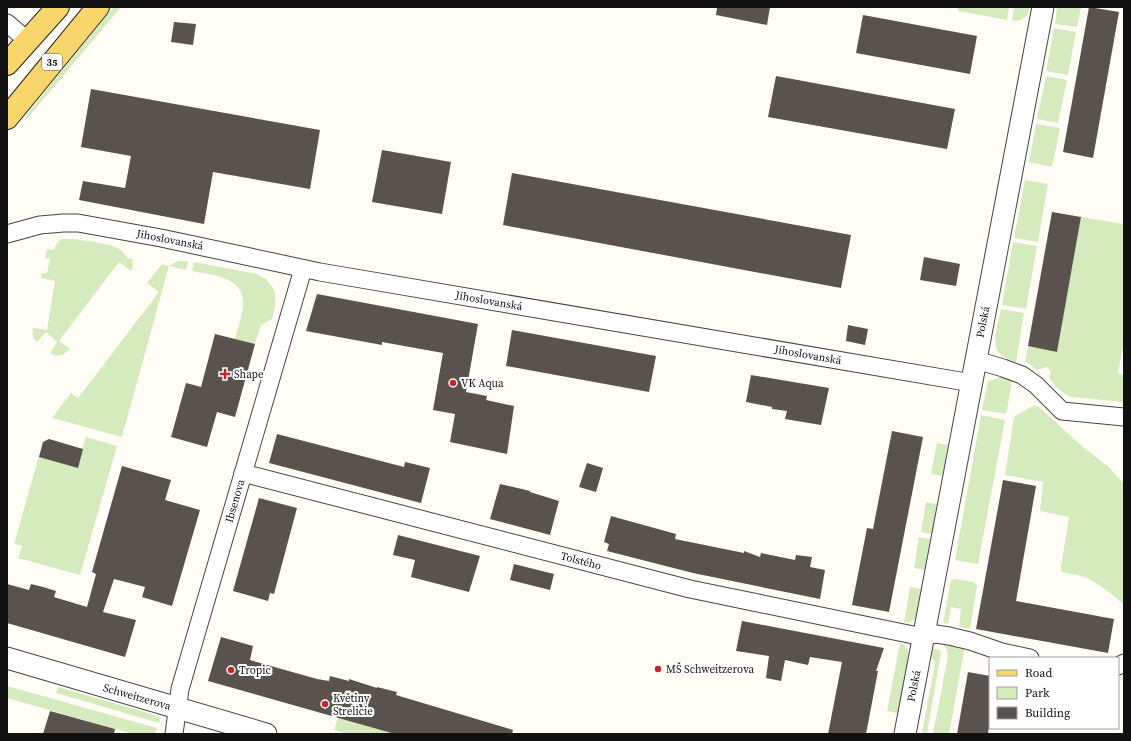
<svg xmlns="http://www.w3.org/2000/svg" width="1131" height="741" font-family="'Source Serif 4',serif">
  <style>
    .green { fill: #d5ebbd }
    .building { fill: #5a524d }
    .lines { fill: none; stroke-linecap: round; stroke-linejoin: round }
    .minor-casing { stroke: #444; stroke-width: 19 }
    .tertiary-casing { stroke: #444; stroke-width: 23 }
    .primary-casing { stroke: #222; stroke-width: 24 }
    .minor { stroke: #fff; stroke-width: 17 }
    .tertiary { stroke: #fff; stroke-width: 21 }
    .primary { stroke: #f9d66b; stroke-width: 22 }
    .poi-dot { fill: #c4262e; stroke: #fff; stroke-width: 1.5 }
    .labels { text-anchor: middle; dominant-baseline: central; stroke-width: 4; stroke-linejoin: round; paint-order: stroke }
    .shield { fill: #fff; stroke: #585858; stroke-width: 1 }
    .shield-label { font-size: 10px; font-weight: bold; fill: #111 }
    .street-label { font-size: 11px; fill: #111; stroke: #fff }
    .poi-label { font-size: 11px; fill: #111; stroke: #fff; text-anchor: start }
  </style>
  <rect width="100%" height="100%" fill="#fffdf5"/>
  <!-- green -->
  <g class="green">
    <polygon points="114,7 121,7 26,120 27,114"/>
    <polygon points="958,7 1009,7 1007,20 958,11"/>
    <polygon points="1014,7 1030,7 1027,16 1021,20 1012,21"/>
    <polygon points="1057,7 1081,7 1077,27 1055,24"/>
    <polygon points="1054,28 1076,32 1068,75 1046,71"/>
    <polygon points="1046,76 1067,80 1058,123 1037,119"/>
    <polygon points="1036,124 1060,128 1052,167 1029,162"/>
    <polygon points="1025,180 1048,184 1038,242 1014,238"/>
    <path d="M 1081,217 L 1124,224 L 1124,342 L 1118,372 L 1124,376 L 1124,402 L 1072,397 C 1061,393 1056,387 1049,378 L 1051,372 L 1047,367 L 1037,370 L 1025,361 L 1028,346 L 1057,352 Z"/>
    <path d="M 61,239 C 71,238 107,243 117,248 C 122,250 125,254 128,259 L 132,258 L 133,267 L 131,271 L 119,262 L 59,341 L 70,349 C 64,355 58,358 50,353 L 57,342 L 46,332 L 37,342 C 32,338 32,334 33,328 L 47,330 L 55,281 L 41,278 L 42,273 L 47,273 L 50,259 L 45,258 L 47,249 L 53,250 L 56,245 Z"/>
    <polygon points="1013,242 1037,246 1026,309 1002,305"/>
    <polygon points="178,261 188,261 186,270 169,266 122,437 52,418 71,393 78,398 159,292 147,283 162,264 169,266"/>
    <path d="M 194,262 L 257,274 L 266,279 L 273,288 L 275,293 L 275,306 L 272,319 L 261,325 L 255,344 L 235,339 C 238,327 244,312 243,299 C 240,276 210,275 192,271 Z"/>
    <path d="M 1001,309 L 1024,313 L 1016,363 C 1010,360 1001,356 997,350 C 992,341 999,319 1001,309 Z"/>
    <polygon points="1005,376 1012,379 1007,411 1005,414 982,410 988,381"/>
    <path d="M 1034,405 L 1039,407 L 1081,445 L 1103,463 L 1108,466 L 1124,484 L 1124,603 L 1122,603 C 1109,592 1098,582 1081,576 C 1075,574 1068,574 1062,572 L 1061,567 L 1069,517 L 1040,511 L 1043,482 L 1005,475 L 1014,417 Z"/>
    <polygon points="981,415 1005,420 978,564 955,560"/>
    <polygon points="86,437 117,446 80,575 18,558 22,546 14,544 43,442 49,439 82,449"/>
    <polygon points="937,443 948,445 943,476 931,474"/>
    <polygon points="926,502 937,504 932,534 921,532"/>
    <polygon points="919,537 930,539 925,570 914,568"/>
    <polygon points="955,579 974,582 977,586 970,629 959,627 961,609 951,607 948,624 943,623 951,580"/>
    <path d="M 910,587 L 922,589 C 919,602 921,625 904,622 Z"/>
    <polygon points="940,642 965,646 949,734 933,734 948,656 946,647"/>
    <path d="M 900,643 C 907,645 909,650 909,657 L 898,713 L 887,711 Z"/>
    <polygon points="932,648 940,650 941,653 927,733 922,732 935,664 934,660 930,657"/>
    <polygon points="7,686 157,728 155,734 133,734 7,698"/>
    <polygon points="58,687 155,715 160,718 159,723 56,693"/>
    <polygon points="338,717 389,732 392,734 348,734 334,730"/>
  </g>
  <!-- building -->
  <g class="building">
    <polygon points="717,7 770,7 767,25 716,15"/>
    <polygon points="1089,7 1119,12 1093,158 1063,152"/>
    <polygon points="863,15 977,36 970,74 856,53"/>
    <polygon points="174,22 196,24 193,45 171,42"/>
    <polygon points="776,76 955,109 947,149 768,117"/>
    <polygon points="91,89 320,130 310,189 213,172 204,224 79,200 83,181 125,188 131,156 81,147"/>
    <polygon points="382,150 451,162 442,214 372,202"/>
    <polygon points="512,173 851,235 841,288 503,225"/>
    <polygon points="1052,212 1081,217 1057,352 1028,346"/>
    <polygon points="924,257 960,264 956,286 920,280"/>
    <polygon points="317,294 478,324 466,392 487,396 486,400 514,406 507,454 450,442 455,414 433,410 443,353 382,342 382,345 306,331"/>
    <polygon points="848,325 868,329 865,345 846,341"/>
    <polygon points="512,330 656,356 649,392 506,366"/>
    <polygon points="215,334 255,344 235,417 217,412 207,447 171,437 186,383 201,387"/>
    <polygon points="751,375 829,388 821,425 785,419 787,411 772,409 772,407 746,402"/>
    <polygon points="892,431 923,437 889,612 852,605 867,528 873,529"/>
    <polygon points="277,434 404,467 405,462 430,468 421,503 269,463"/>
    <polygon points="49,439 83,449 78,468 39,457 43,442"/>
    <polygon points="587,463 603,468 596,492 579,487"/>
    <polygon points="122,466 171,480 165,500 200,510 172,606 142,597 145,587 114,579 103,612 136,620 125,657 7,623 7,584 29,590 31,584 43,587 56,591 54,597 87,607 96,574 92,572"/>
    <polygon points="1003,480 1036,486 1016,601 1114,619 1108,653 976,629"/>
    <polygon points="500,484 530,491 530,492 559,501 550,535 490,519"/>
    <polygon points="259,498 297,508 274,594 270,593 268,601 233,591"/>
    <polygon points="611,516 676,534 675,539 744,553 744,551 760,557 761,553 795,560 796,555 812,557 810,567 825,570 820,599 693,573 607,551 609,544 604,542"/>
    <polygon points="398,535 480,556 469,592 411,577 415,560 393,555"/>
    <polygon points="514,564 554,574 550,590 510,580"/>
    <polygon points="742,621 884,648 876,671 878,671 866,734 828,734 842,662 810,657 808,665 785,660 781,681 766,678 769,656 736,651"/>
    <polygon points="221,637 253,646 250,660 317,679 329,681 330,676 349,681 349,679 377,688 377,687 397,692 396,695 513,730 512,734 395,734 208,681"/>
    <polygon points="968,672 990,676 990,721 988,734 957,734"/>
    <polygon points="50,711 115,729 114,734 43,734"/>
  </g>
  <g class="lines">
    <defs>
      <g id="minor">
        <polyline points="7,23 28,41"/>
        <polyline points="7,234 40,225 63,223 78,223 161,238 320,272 972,383"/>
        <polyline points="976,360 1003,368 1022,375 1036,385 1062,411 1124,417"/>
        <polyline points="243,473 690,589 923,637 936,634 949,636 970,641 1002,652 1030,658"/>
        <polyline points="1118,666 1124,663"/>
        <polyline points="174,734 180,689 303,269"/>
      </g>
      <g id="tertiary">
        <polyline points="7,658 266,734"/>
        <polyline points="905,734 1043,7"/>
      </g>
      <g id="primary">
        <polyline points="7,64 58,7"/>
        <polyline points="7,118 98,7"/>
      </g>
    </defs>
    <!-- minor casing -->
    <use href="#minor" class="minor-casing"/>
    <!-- tertiary casing -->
    <use href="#tertiary" class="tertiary-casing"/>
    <!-- primary casing -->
    <use href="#primary" class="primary-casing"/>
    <!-- minor -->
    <use href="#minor" class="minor"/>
    <!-- tertiary -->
    <use href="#tertiary" class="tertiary"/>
    <!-- primary -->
    <use href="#primary" class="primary"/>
  </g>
  <!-- markers -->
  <g class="poi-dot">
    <path d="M223 368h4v4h4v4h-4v4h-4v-4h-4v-4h4z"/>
    <circle cx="453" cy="383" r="4"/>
    <circle cx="658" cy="669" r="4"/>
    <circle cx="231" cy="670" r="4"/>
    <circle cx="325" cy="704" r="4"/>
  </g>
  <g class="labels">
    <!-- shield labels -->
    <rect class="shield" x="42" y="54" width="20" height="16" rx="3"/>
    <g class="shield-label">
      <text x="52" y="62">35</text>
    </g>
    <!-- street labels -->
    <g class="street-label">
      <text transform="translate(170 240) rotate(11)">Jihoslovanská</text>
      <text transform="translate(489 301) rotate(10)">Jihoslovanská</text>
      <text transform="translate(983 322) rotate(-79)">Polská</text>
      <text transform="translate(808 355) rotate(10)">Jihoslovanská</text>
      <text transform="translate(235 501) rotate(-74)">Ibsenova</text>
      <text transform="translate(581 561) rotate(15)">Tolstého</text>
      <text transform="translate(914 686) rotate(-79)">Polská</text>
      <text transform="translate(137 697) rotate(16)">Schweitzerova</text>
    </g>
    <!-- poi labels -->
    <g class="poi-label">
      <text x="234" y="374">Shape</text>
      <text x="461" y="383">VK Aqua</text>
      <text x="666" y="669">MŠ Schweitzerova</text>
      <text x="239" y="670">Tropic</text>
      <text x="333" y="698">Květiny<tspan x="333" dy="13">Strelicie</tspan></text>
    </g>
  </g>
  <!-- border -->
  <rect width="1131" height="741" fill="none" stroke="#111111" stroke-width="16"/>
  <!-- legend -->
  <rect x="989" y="657" width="130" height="72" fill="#ffffff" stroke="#a0a0a0"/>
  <rect x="997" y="670" width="20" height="6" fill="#f9d66b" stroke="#a0a0a0"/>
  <text x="1025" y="677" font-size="12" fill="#111111">Road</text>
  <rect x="997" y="687" width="20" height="12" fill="#d5ebbd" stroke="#a0a0a0"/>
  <text x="1025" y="697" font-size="12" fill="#111111">Park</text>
  <rect x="997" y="707" width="20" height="12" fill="#5a524d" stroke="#a0a0a0"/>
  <text x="1025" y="717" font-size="12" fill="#111111">Building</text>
</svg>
